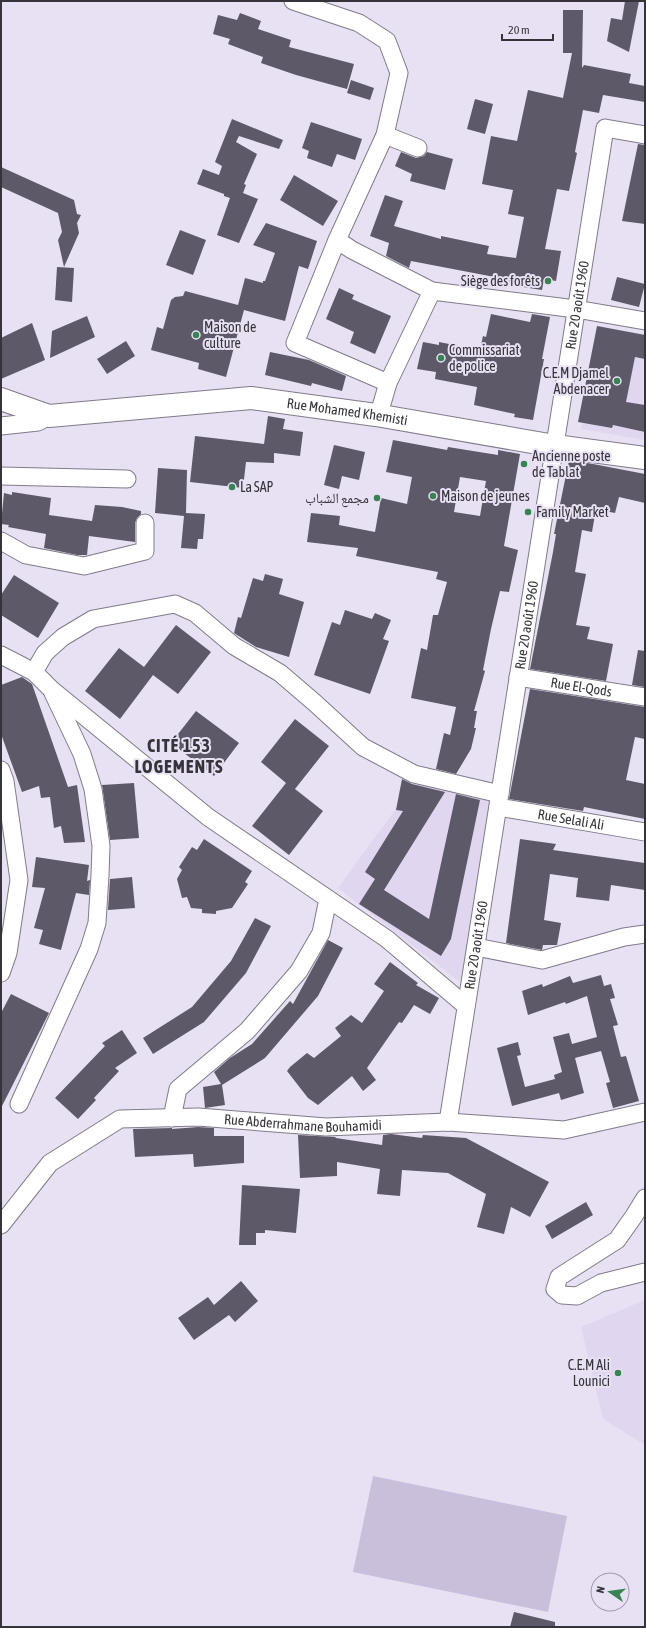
<svg xmlns="http://www.w3.org/2000/svg" width="646" height="1628" font-family="'Asap Condensed','Noto Naskh Arabic',sans-serif">
  <style>
    .built { fill: #e0d6ef }
    .green { fill: #cabfdb }
    .building { fill: #5e5968; fill-rule: evenodd }
    .lines { fill: none; stroke-linecap: round; stroke-linejoin: round }
    .minor-casing { stroke: #807a8a; stroke-width: 19 }
    .secondary-casing { stroke: #807a8a; stroke-width: 24 }
    .minor { stroke: #fff; stroke-width: 17 }
    .secondary { stroke: #fff; stroke-width: 22 }
    .poi-dot { fill: #378352; stroke: #e8e1f3; stroke-width: 1.5 }
    .labels { text-anchor: middle; dominant-baseline: central; stroke-width: 4; stroke-linejoin: round; paint-order: stroke }
    .poi-label { font-size: 14px; fill: #36333a; stroke: #e8e1f3; text-anchor: start }
    .street-label { font-size: 14px; fill: #36333a; stroke: #e8e1f3 }
    .district-label { font-size: 18px; font-weight: bold; letter-spacing: 1px; fill: #36333a; stroke: #e8e1f3 }
  </style>
  <rect width="100%" height="100%" fill="#e8e1f3"/>
  <!-- built -->
  <g class="built">
    <polygon points="598,326 645,334 645,440 581,429"/>
    <polygon points="414,784 494,801 460,982 338,888"/>
    <polygon points="645,1300 645,1445 603,1419 581,1327"/>
  </g>
  <!-- green -->
  <polygon class="green" points="373,1476 567,1516 548,1612 353,1572"/>
  <!-- building -->
  <g class="building">
    <polygon points="625,1 639,1 629,52 607,41 611,18 622,20"/>
    <polygon points="563,10 583,10 582,68 584,65 631,74 629,83 645,86 645,102 603,95 599,113 583,110 575,152 577,153 569,191 557,189 545,249 561,251 556,281 544,279 542,290 504,284 505,279 411,261 409,268 386,256 389,243 370,236 385,195 403,201 394,226 441,239 441,236 489,246 487,254 516,258 524,217 508,214 513,190 482,184 491,136 517,141 528,90 563,98 572,53 563,53"/>
    <polygon points="240,13 261,21 258,29 291,40 289,47 354,64 347,89 296,75 261,63 263,57 228,44 230,39 213,34 218,15 237,20"/>
    <polygon points="351,80 374,88 370,100 347,93"/>
    <polygon points="475,99 493,104 485,134 467,129"/>
    <polygon points="232,119 283,140 279,149 239,136 236,142 257,154 244,184 246,185 243,193 258,199 239,243 217,235 230,198 224,196 224,194 197,184 203,169 219,175 222,166 215,162"/>
    <polygon points="311,122 362,139 355,160 337,154 332,167 307,158 309,151 302,148"/>
    <polygon points="638,144 645,145 645,224 622,221"/>
    <polygon points="401,152 416,158 424,156 427,152 453,159 445,190 410,181 412,174 395,166"/>
    <polygon points="1,167 74,200 77,214 81,215 77,223 79,233 64,267 58,240 62,232 58,213 1,187"/>
    <polygon points="294,175 338,201 323,226 280,200"/>
    <polygon points="266,223 317,241 308,269 299,266 285,321 244,310 226,377 198,369 199,363 151,350 157,327 163,329 171,300 175,297 183,296 185,291 238,305 245,278 263,283 263,281 265,281 275,253 253,245"/>
    <polygon points="180,230 206,240 193,275 166,265"/>
    <polygon points="57,267 74,268 72,302 55,300"/>
    <polygon points="617,277 645,284 639,307 611,300"/>
    <polygon points="339,288 354,295 352,299 391,316 375,354 350,343 354,332 326,319"/>
    <polygon points="491,314 530,322 532,314 550,317 542,359 544,359 533,420 514,417 515,414 474,405 477,387 435,379 436,372 417,369 423,342 439,345 439,342 480,350 483,336 486,337"/>
    <polygon points="87,316 95,337 50,358 52,331"/>
    <polygon points="32,323 45,360 1,379 1,338"/>
    <polygon points="597,326 645,335 645,359 635,357 626,402 645,405 645,432 613,425 612,428 578,422"/>
    <polygon points="126,341 135,356 107,374 97,359"/>
    <polygon points="270,352 309,360 346,376 342,391 312,383 311,386 265,375"/>
    <polygon points="268,416 285,419 283,429 303,432 300,456 274,453 274,463 246,462 243,488 190,482 195,436 264,444"/>
    <path d="M 393,440 L 447,450 L 448,447 L 498,455 L 498,450 L 520,454 L 504,546 L 518,550 L 509,592 L 500,591 L 491,629 L 483,670 L 485,671 L 474,711 L 477,711 L 474,728 L 476,728 L 471,749 L 456,774 L 436,769 L 444,733 L 450,735 L 456,707 L 411,698 L 421,648 L 427,650 L 433,615 L 438,615 L 447,582 L 436,579 L 438,572 L 356,556 L 358,548 L 307,542 L 311,513 L 340,516 L 339,525 L 375,532 L 381,498 L 407,504 L 412,477 L 386,472 ZM 460,477 L 486,481 L 480,516 L 454,512 Z"/>
    <polygon points="334,445 365,452 359,480 342,476 339,489 324,485"/>
    <polygon points="569,460 593,464 645,474 645,503 619,497 615,513 596,509 592,532 582,530 575,572 586,574 576,625 590,627 587,639 613,644 606,681 530,669 553,552 556,534 554,534"/>
    <polygon points="158,468 187,470 186,513 205,514 203,539 198,539 197,549 181,548 184,516 155,513"/>
    <polygon points="12,492 51,498 49,515 92,521 95,505 122,507 141,511 141,514 137,518 135,523 135,542 89,536 87,555 77,555 44,548 46,534 8,527 9,525 1,524 4,493 12,495"/>
    <polygon points="265,574 283,579 279,594 304,602 289,657 256,647 234,633 238,617 241,618 253,578 263,581"/>
    <polygon points="14,575 59,603 38,638 1,615 1,595"/>
    <polygon points="345,610 372,619 375,613 391,620 383,639 389,641 370,694 314,675 332,622 340,625"/>
    <polygon points="176,625 211,652 178,694 153,675 120,719 85,691 119,648 144,667"/>
    <polygon points="638,650 645,651 645,687 632,685"/>
    <polygon points="22,677 32,684 68,787 77,785 85,842 64,843 61,826 54,828 50,797 41,798 39,786 22,792 1,734 1,685"/>
    <polygon points="530,689 645,707 645,739 635,737 626,780 645,784 645,819 584,807 583,811 509,799"/>
    <polygon points="196,711 239,743 214,776 171,743"/>
    <polygon points="295,719 329,746 295,789 323,811 289,855 252,826 286,783 261,762"/>
    <polygon points="402,779 412,784 445,792 384,890 429,919 456,794 480,800 451,939 441,956 359,904 375,879 365,872 403,811 396,810"/>
    <polygon points="134,783 139,838 110,840 102,785"/>
    <polygon points="204,839 252,871 245,882 248,884 232,908 216,911 216,914 202,913 202,909 191,908 187,897 182,898 177,879 182,870 179,867 192,847 197,850"/>
    <polygon points="520,839 556,844 553,850 645,863 645,890 611,885 609,901 576,897 578,878 550,874 544,920 561,923 557,945 543,945 542,950 506,943"/>
    <polygon points="36,857 89,865 87,881 90,880 89,895 76,893 61,950 39,944 43,930 34,928 45,888 32,887"/>
    <polygon points="132,877 135,908 108,910 110,879"/>
    <polygon points="255,918 271,926 246,973 204,1022 153,1054 143,1038 192,1007 231,961"/>
    <polygon points="328,940 343,948 318,996 265,1058 222,1085 225,1105 205,1108 203,1087 221,1084 214,1072 230,1058 252,1044 290,1001 293,1004"/>
    <polygon points="390,962 418,983 416,985 439,998 430,1014 414,1005 402,1023 399,1022 367,1068 376,1080 363,1091 352,1076 318,1105 308,1098 287,1071 290,1067 307,1053 314,1058 341,1036 335,1028 351,1015 362,1023 384,991 374,984"/>
    <polygon points="601,975 604,986 611,984 615,998 610,999 618,1025 613,1026 621,1057 626,1056 639,1101 613,1108 606,1083 610,1082 601,1051 575,1058 584,1093 561,1100 559,1093 512,1106 497,1048 518,1042 521,1055 517,1056 525,1087 555,1079 554,1075 562,1072 553,1037 569,1033 572,1044 597,1037 587,996 566,1004 565,1002 528,1015 522,991 542,984 543,987 570,976 573,983"/>
    <polygon points="11,994 49,1013 1,1108 1,1013"/>
    <polygon points="122,1030 137,1053 115,1068 119,1071 94,1098 96,1100 78,1119 55,1098 105,1046 102,1043"/>
    <polygon points="198,1127 214,1128 214,1136 244,1136 244,1163 194,1167 193,1154 135,1157 133,1129 172,1128 172,1129"/>
    <polygon points="391,1134 422,1138 423,1135 466,1138 549,1182 530,1217 511,1207 504,1234 477,1227 486,1194 448,1173 402,1170 400,1196 377,1194 380,1169 337,1162 337,1176 300,1178 298,1135 335,1137 336,1138 382,1145 383,1135"/>
    <polygon points="242,1185 300,1189 296,1233 265,1230 265,1233 256,1233 256,1245 239,1245"/>
    <polygon points="586,1202 593,1215 552,1239 545,1226"/>
    <polygon points="241,1281 258,1301 235,1322 229,1315 194,1340 178,1318 208,1297 214,1305"/>
    <polygon points="514,1612 555,1622 555,1627 510,1627"/>
  </g>
  <g class="lines">
    <defs>
      <g id="minor">
        <polyline points="293,1 359,23 387,41 399,73 385,135"/>
        <polyline points="418,148 385,135 337,240 352,250 432,291 576,309 645,321"/>
        <polyline points="337,240 295,343 388,383 432,291"/>
        <polyline points="376,415 381,407 388,383"/>
        <polyline points="1,426 38,422 49,416"/>
        <polyline points="1,476 127,479"/>
        <polyline points="1,541 26,555 84,566 145,551 145,523"/>
        <polyline points="1,655 34,672 51,689 208,817 387,939 466,1006"/>
        <polyline points="34,672 45,653 63,637 93,619 175,604 195,613 234,646 280,673 315,703 363,747 414,774 500,794"/>
        <path id="s1" d="M 518,677 L 645,697"/>
        <polyline points="1,770 5,781 19,880 8,953 1,973"/>
        <path id="s2" d="M 498,807 L 645,832"/>
        <polyline points="476,947 542,960 624,937 645,934"/>
        <polyline points="19,1104 89,949 97,923 100,875 101,846 93,789 82,754 53,693"/>
        <polyline points="172,1118 178,1089 247,1031 299,971 321,933 328,899"/>
        <path id="s3" d="M 448,1122 L 605,128 L 645,135"/>
        <polyline points="645,1198 634,1216 617,1240 559,1277 555,1289 562,1295 577,1296 601,1283 645,1272"/>
        <path id="s4" d="M 1,1225 L 50,1163 L 120,1119 L 198,1117 L 326,1127 L 448,1122 L 564,1130 L 645,1112"/>
      </g>
      <g id="secondary">
        <path id="s5" d="M 1,399 L 49,416 L 251,398 L 376,415 L 555,446 L 645,458"/>
      </g>
    </defs>
    <!-- minor casing -->
    <use href="#minor" class="minor-casing"/>
    <!-- secondary casing -->
    <use href="#secondary" class="secondary-casing"/>
    <!-- minor -->
    <use href="#minor" class="minor"/>
    <!-- secondary -->
    <use href="#secondary" class="secondary"/>
  </g>
  <!-- markers -->
  <g class="poi-dot">
    <circle cx="548" cy="281" r="4"/>
    <circle cx="196" cy="335" r="4"/>
    <circle cx="441" cy="358" r="4"/>
    <circle cx="617" cy="381" r="4"/>
    <circle cx="524" cy="464" r="4"/>
    <circle cx="232" cy="487" r="4"/>
    <circle cx="433" cy="496" r="4"/>
    <circle cx="377" cy="498" r="4"/>
    <circle cx="528" cy="512" r="4"/>
    <circle cx="618" cy="1373" r="4"/>
  </g>
  <g class="labels">
    <!-- poi labels -->
    <g class="poi-label">
      <text x="540" y="281" text-anchor="end">Siège des forêts</text>
      <text x="204" y="327">Maison de<tspan x="204" dy="16">culture</tspan></text>
      <text x="449" y="350">Commissariat<tspan x="449" dy="16">de police</tspan></text>
      <text x="609" y="373" text-anchor="end">C.E.M Djamel<tspan x="609" dy="16">Abdenacer</tspan></text>
      <text x="532" y="456">Ancienne poste<tspan x="532" dy="16">de Tablat</tspan></text>
      <text x="240" y="487">La SAP</text>
      <text x="441" y="496">Maison de jeunes</text>
      <text x="369" y="498" text-anchor="end">مجمع الشباب</text>
      <text x="536" y="512">Family Market</text>
      <text x="610" y="1365" text-anchor="end">C.E.M Ali<tspan x="610" dy="16">Lounici</tspan></text>
    </g>
    <!-- street labels -->
    <g class="street-label">
      <text stroke="none"><textPath href="#s3" startOffset="827">Rue 20 août 1960</textPath></text>
      <text stroke="none"><textPath href="#s5" startOffset="351">Rue Mohamed Khemisti</textPath></text>
      <text stroke="none"><textPath href="#s3" startOffset="503">Rue 20 août 1960</textPath></text>
      <text stroke="none"><textPath href="#s1" startOffset="64">Rue El-Qods</textPath></text>
      <text stroke="none"><textPath href="#s2" startOffset="74">Rue Selali Ali</textPath></text>
      <text stroke="none"><textPath href="#s3" startOffset="179">Rue 20 août 1960</textPath></text>
      <text stroke="none"><textPath href="#s4" startOffset="345">Rue Abderrahmane Bouhamidi</textPath></text>
    </g>
    <!-- district labels -->
    <g class="district-label">
      <text x="179" y="745">CITÉ 153<tspan x="179" dy="21">LOGEMENTS</tspan></text>
    </g>
  </g>
  <!-- border -->
  <rect width="646" height="1628" fill="none" stroke="#36333a" stroke-width="4"/>
  <!-- north arrow -->
  <g transform="translate(610 1592) rotate(283)"><circle r="19" fill="#e8e1f3" stroke="#a19ba9"/>
  <path d="M0-3L7 15L0 10L-7 15Z" fill="#378352"/>
  <text y="-6" font-size="11" font-weight="bold" text-anchor="middle" fill="#36333a">N</text>
  </g>
  <!-- scale -->
  <path d="M502 34v6h51v-6" fill="none" stroke="#36333a" stroke-width="2"/>
  <text x="508" y="34" font-size="12" fill="#36333a" stroke="#e8e1f3" stroke-width="3" paint-order="stroke">20 m</text>
</svg>
